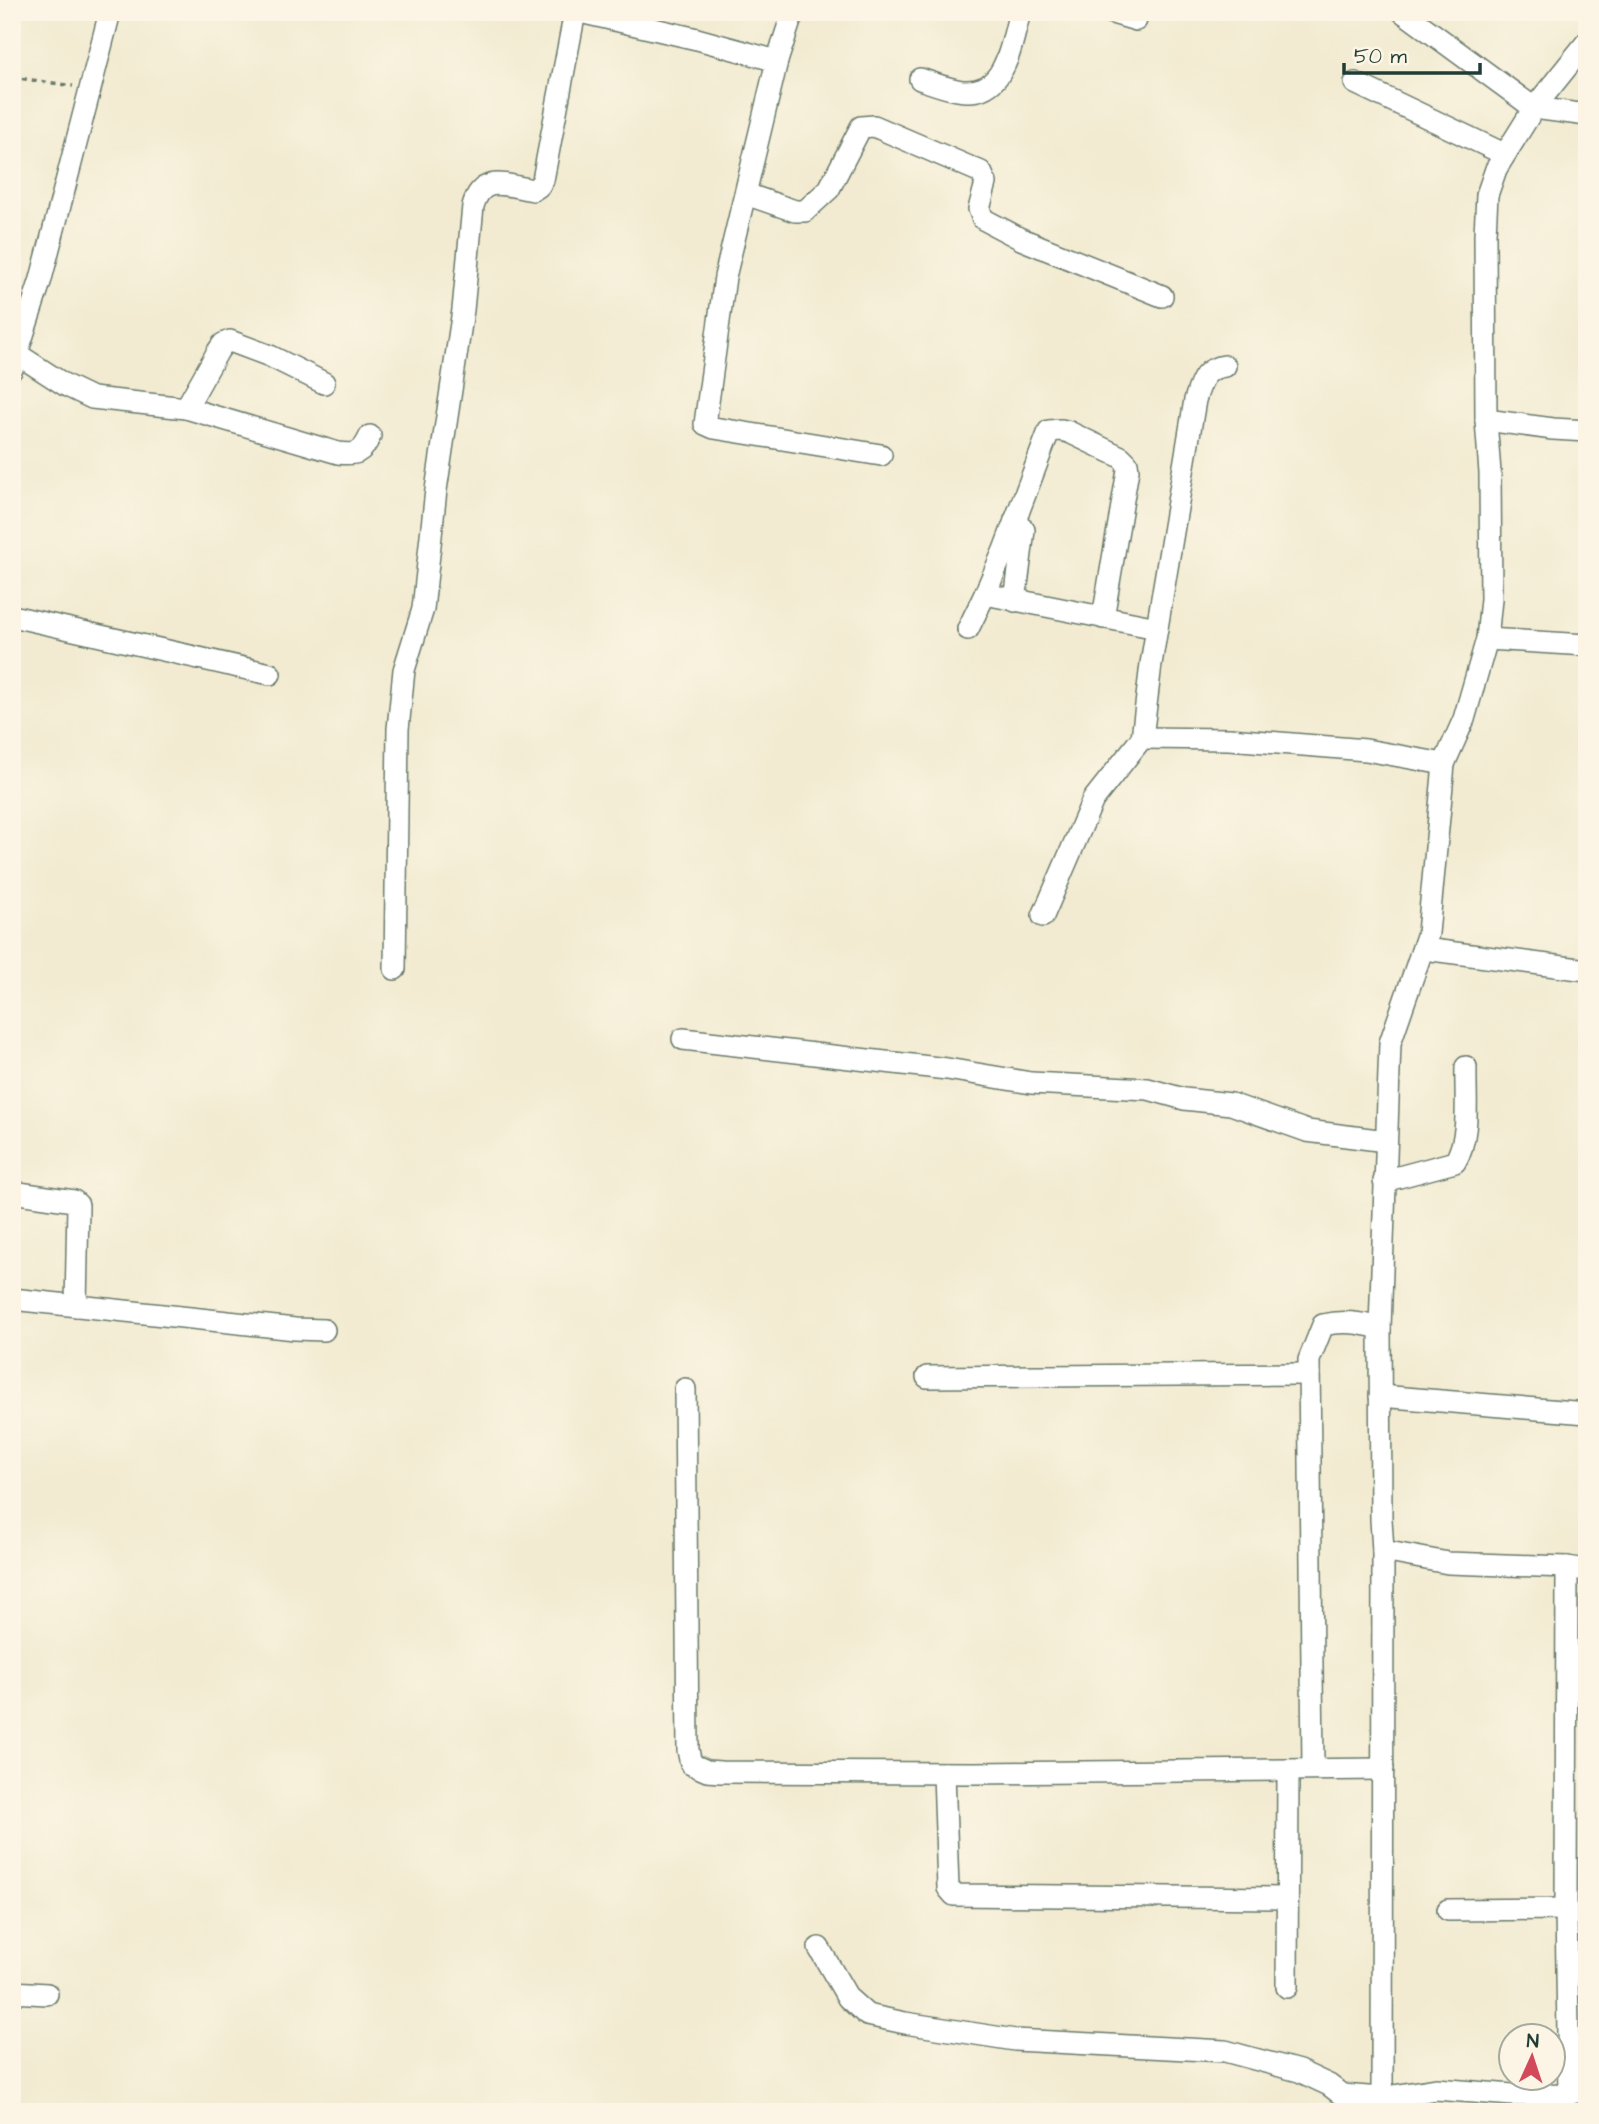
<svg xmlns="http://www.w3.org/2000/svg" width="1599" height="2124" font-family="'Architects Daughter',sans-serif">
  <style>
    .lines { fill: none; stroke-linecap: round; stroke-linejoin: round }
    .minor-casing { stroke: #697a6b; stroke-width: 24 }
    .path { stroke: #697a6b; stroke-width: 3.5; stroke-dasharray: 5 5; stroke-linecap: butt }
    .minor { stroke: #fff; stroke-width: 21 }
  </style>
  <rect width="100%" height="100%" fill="#fcf5e5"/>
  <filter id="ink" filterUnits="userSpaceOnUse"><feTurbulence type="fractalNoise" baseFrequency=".0143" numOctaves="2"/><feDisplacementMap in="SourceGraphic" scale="14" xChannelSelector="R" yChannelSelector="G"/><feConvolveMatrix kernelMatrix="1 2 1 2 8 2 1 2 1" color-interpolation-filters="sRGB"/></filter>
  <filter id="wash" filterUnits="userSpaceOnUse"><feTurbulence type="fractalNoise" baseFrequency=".00686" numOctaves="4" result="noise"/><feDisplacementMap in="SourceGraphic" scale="28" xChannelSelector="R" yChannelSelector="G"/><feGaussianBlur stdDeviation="1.57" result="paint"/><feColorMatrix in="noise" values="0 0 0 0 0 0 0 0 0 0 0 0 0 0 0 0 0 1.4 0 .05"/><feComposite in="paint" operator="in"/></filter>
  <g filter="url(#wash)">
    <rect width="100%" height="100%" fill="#f2ebd1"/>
  </g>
  <g filter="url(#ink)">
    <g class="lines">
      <defs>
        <g id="minor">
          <polyline points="580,12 697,39 777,61 725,277 705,424 714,428 881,455"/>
          <polyline points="1109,12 1136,20"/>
          <polyline points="1403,12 1534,108 1587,115"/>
          <polyline points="777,61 793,12"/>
          <path d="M 920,79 C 932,83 945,88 957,90 C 1006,99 1010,47 1020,12"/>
          <polyline points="1355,83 1504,154"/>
          <polyline points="746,194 795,211 805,211 829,189 861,127 874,126 981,172 986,183 979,209 983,219 1021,239 1162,296"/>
          <polyline points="17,354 65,385 92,398 186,408 218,351 223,344 230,341 270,356 324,383"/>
          <polyline points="12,369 41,279 110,12"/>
          <path d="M 186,408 L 338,453 C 356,455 362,454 370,436"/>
          <polyline points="1486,420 1553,429 1587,431"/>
          <polyline points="1015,601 1024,530 1015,520"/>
          <polyline points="12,616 270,674"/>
          <polyline points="1103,618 1128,470 1127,463 1121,457 1069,432 1061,430 1049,431 1004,550 985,594 1157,628"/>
          <polyline points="968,629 985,594"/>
          <polyline points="1487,639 1587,645"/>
          <polyline points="1142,738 1229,739 1366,750 1444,764"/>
          <path d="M 1043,916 L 1093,800 L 1142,738 L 1151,664 L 1195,400 C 1201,382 1204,368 1225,366"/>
          <polyline points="1424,949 1587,970"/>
          <path d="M 395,969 L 398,729 L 404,670 L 423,609 L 436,490 L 463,310 L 473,206 C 482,173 507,186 533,190 L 539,186 L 543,180 L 575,12"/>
          <polyline points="683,1039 947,1069 1031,1083 1148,1089 1184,1099 1231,1104 1307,1131 1386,1141"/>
          <path d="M 1384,1181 L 1455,1162 C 1471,1136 1465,1096 1466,1067"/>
          <polyline points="12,1192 74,1201 78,1205 76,1306"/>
          <polyline points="12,1299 295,1329 324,1330"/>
          <polyline points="927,1377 1309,1374"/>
          <polyline points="685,1389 688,1750 691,1764 707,1771 721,1772 974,1773 1383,1769"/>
          <polyline points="1380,1396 1587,1413"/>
          <polyline points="1383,1551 1448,1563 1567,1567 1587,1570"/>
          <polyline points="1567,1567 1566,1909 1569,2094"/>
          <path d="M 1313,1769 L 1309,1360 L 1323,1325 C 1343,1320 1360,1323 1380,1328"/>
          <polyline points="944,1773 948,1888 954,1895 1287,1898"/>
          <polyline points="1448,1910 1566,1909"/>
          <polyline points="819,1948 848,1998 867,2015 905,2023 1015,2040 1225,2051 1299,2071 1329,2085 1342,2095 1381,2098 1436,2089 1513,2095 1569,2094 1587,2089"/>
          <polyline points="1287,1987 1288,1770"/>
          <polyline points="12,1992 47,1994"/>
          <polyline points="1382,2112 1383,1551 1381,1519 1380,1328 1390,1043 1428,933 1444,764 1464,719 1487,639 1491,599 1490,473 1486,420 1485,234 1487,195 1496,169 1534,108 1587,42"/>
        </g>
      </defs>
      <!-- minor casing -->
      <use href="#minor" class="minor-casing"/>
      <!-- path -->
      <polyline class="path" points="12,77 73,86"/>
      <!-- minor -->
      <use href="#minor" class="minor"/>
    </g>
  </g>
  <!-- margin -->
  <rect width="1599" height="2124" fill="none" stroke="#fcf5e5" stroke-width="42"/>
  <!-- north arrow -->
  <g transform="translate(1532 2057) rotate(3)"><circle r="33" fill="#fcf5e5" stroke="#a4ab9e" stroke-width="2"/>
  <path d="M0-5L12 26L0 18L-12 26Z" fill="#d1495b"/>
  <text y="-10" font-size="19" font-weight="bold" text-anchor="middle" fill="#1f3d34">N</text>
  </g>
  <!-- scale -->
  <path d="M1344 63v10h136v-10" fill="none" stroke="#1f3d34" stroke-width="3.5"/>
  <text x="1354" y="63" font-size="21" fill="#1f3d34" stroke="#fcf5e5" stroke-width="5" paint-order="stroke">50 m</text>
</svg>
